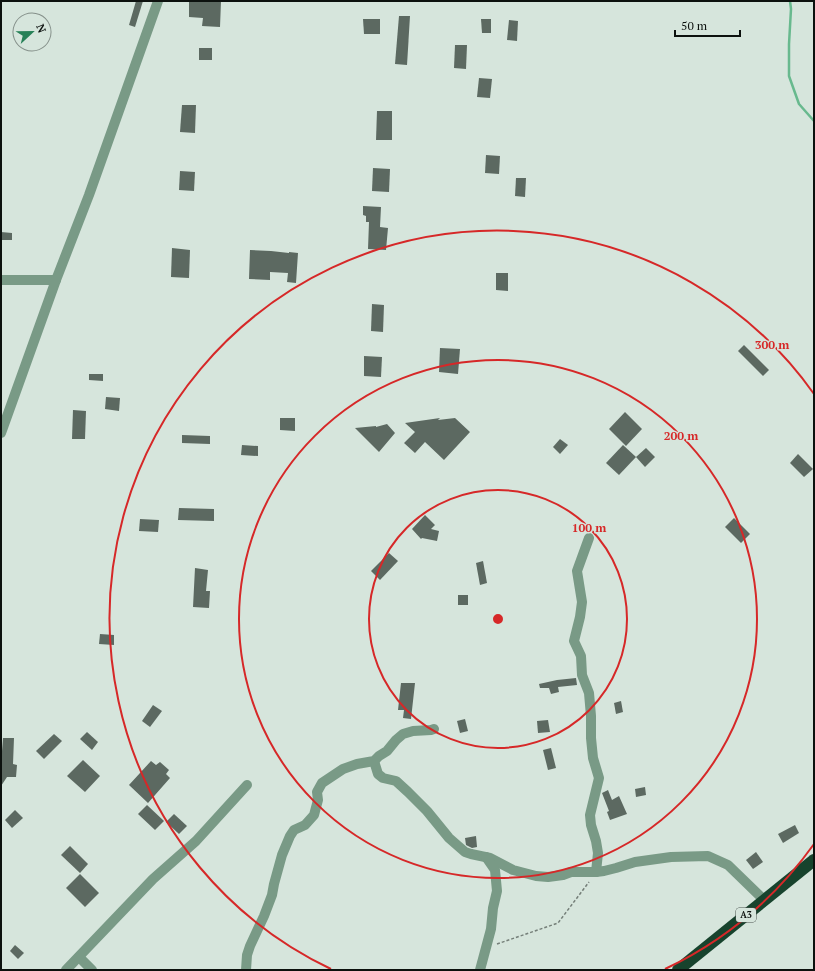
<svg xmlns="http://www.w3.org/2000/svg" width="815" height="971" font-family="'PT Serif',serif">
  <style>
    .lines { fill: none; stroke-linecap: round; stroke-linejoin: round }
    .stream { stroke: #68b98e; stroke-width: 2.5 }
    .building { fill: #5c6961 }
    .path { stroke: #757f79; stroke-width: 1.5; stroke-dasharray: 3 2; stroke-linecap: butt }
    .minor { stroke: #799a86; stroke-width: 10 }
    .highway { stroke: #17432d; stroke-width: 12 }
    .ring { fill: none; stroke: #d62828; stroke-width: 2 }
    .labels { text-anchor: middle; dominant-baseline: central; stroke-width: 3; stroke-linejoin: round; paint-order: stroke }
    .shield { fill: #d6e5dc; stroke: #49514c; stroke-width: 1 }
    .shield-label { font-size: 9px; font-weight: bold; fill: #0c110e }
    .centre { fill: #d62828; stroke: #d6e5dc; stroke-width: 2 }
    .ring-label { font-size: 12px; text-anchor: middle; font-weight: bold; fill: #d62828; stroke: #d6e5dc; stroke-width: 3; stroke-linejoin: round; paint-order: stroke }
  </style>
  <rect width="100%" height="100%" fill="#d6e5dc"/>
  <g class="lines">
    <!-- stream -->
    <polyline class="stream" points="790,1 791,9 789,44 789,76 799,104 814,121"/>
  </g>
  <!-- building -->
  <g class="building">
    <polygon points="136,1 143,1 135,27 129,25"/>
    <polygon points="189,1 221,1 220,27 202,26 203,18 189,17"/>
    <polygon points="399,16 410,16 407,65 395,64"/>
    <polygon points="363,19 380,19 380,34 364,34"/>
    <polygon points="481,19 491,19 491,33 482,33"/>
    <polygon points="509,20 518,21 517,41 507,40"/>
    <polygon points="455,45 467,45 466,69 454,68"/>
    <rect x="199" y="48" width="13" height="12"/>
    <polygon points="479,78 492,79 490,98 477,97"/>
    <polygon points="182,105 196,105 195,133 180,132"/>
    <polygon points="377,111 392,111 392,140 376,140"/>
    <polygon points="486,155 500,156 499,174 485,173"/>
    <polygon points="373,168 390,169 389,192 372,191"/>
    <polygon points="180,171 195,172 194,191 179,190"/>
    <polygon points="516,178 526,178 525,197 515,196"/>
    <polygon points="363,206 381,207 380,227 388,228 386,250 368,249 369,222 366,222 366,216 363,215"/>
    <polygon points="1,232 12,233 12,240 1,240"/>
    <polygon points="172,248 190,250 189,278 171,277"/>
    <polygon points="250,250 271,251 289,253 289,252 298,253 296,283 287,282 288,273 270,272 270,280 249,279"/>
    <polygon points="496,273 508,273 508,291 496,290"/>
    <polygon points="372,304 384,305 383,332 371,331"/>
    <polygon points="744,345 769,370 763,376 738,351"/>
    <polygon points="440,348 460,349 458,374 439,372"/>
    <polygon points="364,356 382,357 381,377 364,376"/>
    <polygon points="89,374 103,374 103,381 89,380"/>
    <polygon points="106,397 120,398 119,411 105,409"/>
    <polygon points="73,410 86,411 85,439 72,439"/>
    <polygon points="625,412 642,429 626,446 609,429"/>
    <polygon points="280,418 295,418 295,431 280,430"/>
    <polygon points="440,418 438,420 455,418 470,432 444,460 425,442 415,453 404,443 415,432 405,423"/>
    <polygon points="387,424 395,433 379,452 355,428 376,426 376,427"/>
    <polygon points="182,435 210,436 210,444 182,443"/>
    <polygon points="560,439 568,445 560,454 553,447"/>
    <polygon points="242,445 258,446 258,456 241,455"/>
    <polygon points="623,445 636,457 619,475 606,463"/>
    <polygon points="646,448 655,457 645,467 636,457"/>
    <polygon points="798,454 813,469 804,477 790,463"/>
    <polygon points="179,508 214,509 214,521 178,520"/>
    <polygon points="425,515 435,525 431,529 439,531 437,541 422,538 421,539 412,529"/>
    <polygon points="734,518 750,534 741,543 725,527"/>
    <polygon points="140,519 159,520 158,532 139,531"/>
    <polygon points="389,553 398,561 380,580 371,571"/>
    <polygon points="483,561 487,583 480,585 476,563"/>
    <polygon points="195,568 208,570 206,591 210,591 209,608 193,607"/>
    <rect x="458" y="595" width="10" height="10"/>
    <polygon points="100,634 114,635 114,645 99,644"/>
    <polygon points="576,678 577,685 558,687 559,692 551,694 549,688 540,688 539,684 557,680"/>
    <polygon points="401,683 415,683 411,719 403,718 404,710 398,710"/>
    <polygon points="621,701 623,712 616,714 614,703"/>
    <polygon points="153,705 162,711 150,727 142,721"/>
    <polygon points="465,719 468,731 460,733 457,721"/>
    <polygon points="548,720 550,732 538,733 537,721"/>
    <polygon points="87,732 98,742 92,750 80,739"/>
    <polygon points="54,734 62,741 44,759 36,751"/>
    <polygon points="3,738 14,738 13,764 17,765 16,777 7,777 1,786 1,764"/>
    <polygon points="551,748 556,768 548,770 543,750"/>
    <polygon points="83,760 100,776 85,792 67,776"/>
    <polygon points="151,761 156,765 160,762 169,770 166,774 170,778 148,803 129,785"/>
    <polygon points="645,787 646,795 636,797 635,789"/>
    <polygon points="608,790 612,800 619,796 627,814 610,820 607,812 609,811 602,793"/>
    <polygon points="147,805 164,821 155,830 138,814"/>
    <polygon points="15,810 23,818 12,828 5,820"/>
    <polygon points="174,814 187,826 179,834 166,822"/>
    <polygon points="795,825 799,833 783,843 778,834"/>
    <polygon points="476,836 477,847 472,848 466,845 465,838"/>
    <polygon points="70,846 88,864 80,873 61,855"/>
    <polygon points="756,852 763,862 753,869 746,860"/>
    <polygon points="80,874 99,893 85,907 66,888"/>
    <polygon points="15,945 24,953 18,959 10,951"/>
  </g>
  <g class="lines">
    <!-- path -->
    <polyline class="path" points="497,944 558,923 589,882"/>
    <!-- minor -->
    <g class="minor">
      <polyline points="1,280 56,280"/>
      <polyline points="1,433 56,280 89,195 158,1"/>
      <polyline points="589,538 577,571 582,602 580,617 574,641 581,656 582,675 589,693 591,716 591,738 593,758 599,778 590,815 591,825 596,841 598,853 596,872"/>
      <polyline points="374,761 378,774 383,778 396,781 408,792 427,811 449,838 465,852 471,854 490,858 513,870 536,876 548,877 563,875 571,872 596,872 604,871 616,868 635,862 671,857 708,856 728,865 764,900"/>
      <polyline points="79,957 92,970"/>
      <polyline points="66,970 153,879 196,841 247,785"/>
      <polyline points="246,970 247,955 250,946 264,916 272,895 274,884 282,855 290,836 294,830 305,825 314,815 318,800 317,792 322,783 343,769 357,764 374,761 379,756 387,751 396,740 403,734 413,731 431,730 434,729"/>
      <polyline points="480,970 491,929 493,908 497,891 495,870 486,857"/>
    </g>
    <!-- highway -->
    <polyline class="highway" points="678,970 814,860"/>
  </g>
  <!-- distance rings -->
  <g class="ring">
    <circle cx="498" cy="619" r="129"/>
    <circle cx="498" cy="619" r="259"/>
    <path d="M814 844A388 388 0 0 1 665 969M331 969A388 388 0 1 1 814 394"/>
  </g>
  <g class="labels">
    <!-- shield labels -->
    <rect class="shield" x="736" y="908" width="20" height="14" rx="3"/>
    <g class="shield-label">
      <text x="746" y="915">A3</text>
    </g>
  </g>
  <circle cx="498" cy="619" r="6" class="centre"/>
  <g class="ring-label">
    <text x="772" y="349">300 m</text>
    <text x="681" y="440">200 m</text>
    <text x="589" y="532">100 m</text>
  </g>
  <!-- border -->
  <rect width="815" height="971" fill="none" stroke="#0c110e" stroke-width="4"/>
  <!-- north arrow -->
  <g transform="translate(32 32) rotate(68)"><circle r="19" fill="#d6e5dc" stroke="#85908a"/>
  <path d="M0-3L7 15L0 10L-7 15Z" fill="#268157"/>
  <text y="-6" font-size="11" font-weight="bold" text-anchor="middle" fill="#0c110e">N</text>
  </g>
  <!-- scale -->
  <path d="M675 30v6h65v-6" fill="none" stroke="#0c110e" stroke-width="2"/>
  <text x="681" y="30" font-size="12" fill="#0c110e" stroke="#d6e5dc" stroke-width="3" paint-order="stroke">50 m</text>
</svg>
